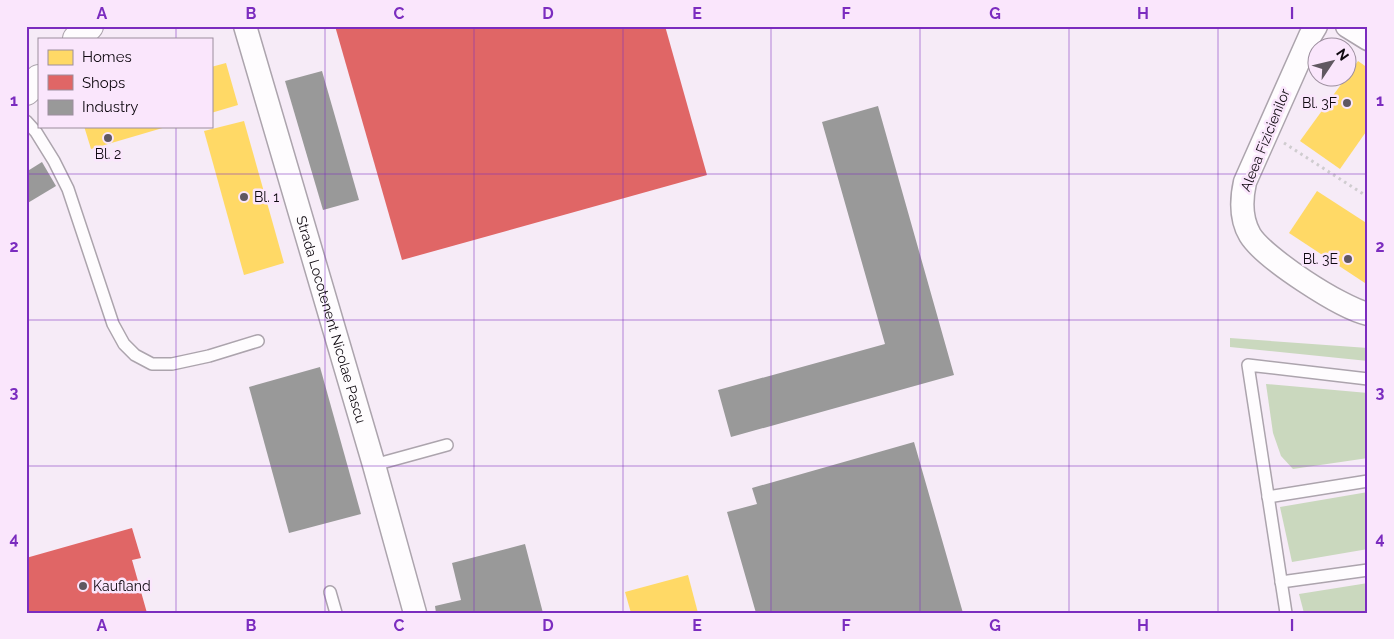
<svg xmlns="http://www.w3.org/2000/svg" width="1394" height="639" font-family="Raleway,sans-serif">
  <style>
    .green { fill: #cad8be }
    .homes { fill: #ffd966 }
    .shops { fill: #e06666 }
    .industry { fill: #999 }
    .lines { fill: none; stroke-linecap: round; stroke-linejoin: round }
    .service-casing { stroke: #aca4ad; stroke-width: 14 }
    .minor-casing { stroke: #aca4ad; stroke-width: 25 }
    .tertiary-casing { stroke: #aca4ad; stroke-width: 30 }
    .path { stroke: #cfcccf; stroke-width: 3; stroke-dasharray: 2.5 4; stroke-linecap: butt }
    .service { stroke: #fefcfe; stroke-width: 11 }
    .minor { stroke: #fefcfe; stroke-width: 22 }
    .tertiary { stroke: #fefcfe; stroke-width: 28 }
    .grid { fill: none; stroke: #7b2cbf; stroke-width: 1; stroke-opacity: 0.55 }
    .poi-dot { fill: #605861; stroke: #fae6fc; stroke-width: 2 }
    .labels { text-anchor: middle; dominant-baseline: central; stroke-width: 5; stroke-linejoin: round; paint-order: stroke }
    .poi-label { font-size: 14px; fill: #0f0910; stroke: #fae6fc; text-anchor: end }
    .street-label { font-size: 14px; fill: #0f0910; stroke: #fae6fc }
    .neatline { fill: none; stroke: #7b2cbf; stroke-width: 2 }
    .grid-label { font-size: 16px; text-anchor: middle; font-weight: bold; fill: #7b2cbf }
  </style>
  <rect width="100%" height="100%" fill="#f6ebf7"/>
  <!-- green -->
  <g class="green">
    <polygon points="1230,338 1368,348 1368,361 1230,347"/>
    <polygon points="1266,384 1368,393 1368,458 1293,469 1281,456 1273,433"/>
    <polygon points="1368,492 1368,549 1292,562 1280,507"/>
    <polygon points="1368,583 1368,613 1304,613 1299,594"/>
  </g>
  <!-- homes -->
  <g class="homes">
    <polygon points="1358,61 1368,68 1368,129 1340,169 1300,141"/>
    <polygon points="226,63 238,105 211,113 211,67"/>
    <polygon points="244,121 284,263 244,275 204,131"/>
    <polygon points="84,126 166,126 166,127 91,149"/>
    <polygon points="1317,191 1368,224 1368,285 1289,233"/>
    <polygon points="688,575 698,613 631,613 625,592"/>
  </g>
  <!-- shops -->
  <g class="shops">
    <polygon points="335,26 665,26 707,175 402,260"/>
    <polygon points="132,528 141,558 132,560 147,613 26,613 26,558"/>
  </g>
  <!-- industry -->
  <g class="industry">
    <polygon points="322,71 359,200 323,210 285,81"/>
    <polygon points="878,106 954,375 731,437 718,390 885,344 822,122"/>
    <polygon points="42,162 56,186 26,204 26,172"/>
    <polygon points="320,367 361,514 289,533 249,387"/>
    <polygon points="914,442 963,613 756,613 727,512 757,504 752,488"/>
    <polygon points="525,544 543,613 436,613 435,606 461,600 452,563"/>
  </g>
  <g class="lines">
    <defs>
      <g id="service">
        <polyline points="26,121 36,132 54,161 68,189 113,324 124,344 135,355 152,364 172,364 209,356 258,341"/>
        <polyline points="374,465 447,445"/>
        <polyline points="1268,497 1368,481"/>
        <polyline points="1281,582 1368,570"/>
        <polyline points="330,592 336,613"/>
        <polyline points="1286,613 1248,365 1368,379"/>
      </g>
      <g id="minor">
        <path id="s1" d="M 245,26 L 374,465 L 415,613"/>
        <path d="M 1316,26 L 1310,36 L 1245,182 C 1241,200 1240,218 1250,235 C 1264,258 1341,308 1368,314"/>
        <polyline points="1347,26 1368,39"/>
      </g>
      <g id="tertiary">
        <polyline points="77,39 89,26"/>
        <polyline points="26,91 39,79"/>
      </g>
    </defs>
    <!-- service casing -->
    <use href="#service" class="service-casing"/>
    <!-- minor casing -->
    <use href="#minor" class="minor-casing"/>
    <!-- tertiary casing -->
    <use href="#tertiary" class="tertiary-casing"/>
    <!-- path -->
    <polyline class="path" points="1284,143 1368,197"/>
    <!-- service -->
    <use href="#service" class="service"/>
    <!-- minor -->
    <use href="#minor" class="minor"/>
    <!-- tertiary -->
    <use href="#tertiary" class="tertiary"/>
  </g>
  <!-- grid -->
  <path class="grid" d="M 176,26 L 176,39M 325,26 L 325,613M 474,26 L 474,613M 623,26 L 623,613M 771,26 L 771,613M 920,26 L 920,613M 1069,26 L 1069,613M 1218,26 L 1218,613M 176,126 L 176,613M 26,174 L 1368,174M 26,320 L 1368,320M 26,466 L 1368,466"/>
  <!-- markers -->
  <g class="poi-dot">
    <circle cx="1347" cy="103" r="5"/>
    <circle cx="108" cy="138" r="5"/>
    <circle cx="244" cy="197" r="5"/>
    <circle cx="1348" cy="259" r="5"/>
    <circle cx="83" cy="586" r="5"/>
  </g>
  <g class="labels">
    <!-- poi labels -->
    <g class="poi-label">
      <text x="1337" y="103">Bl. 3F</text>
      <text x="108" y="154" text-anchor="middle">Bl. 2</text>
      <text x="254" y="197" text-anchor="start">Bl. 1</text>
      <text x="1338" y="259">Bl. 3E</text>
      <text x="93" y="586" text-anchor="start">Kaufland</text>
    </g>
    <!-- street labels -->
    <g class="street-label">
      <text transform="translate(1265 140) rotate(-68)">Aleea Fizicienilor</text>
      <text stroke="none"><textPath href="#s1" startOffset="306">Strada Locotenent Nicolae Pascu</textPath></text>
    </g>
  </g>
  <!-- border -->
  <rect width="1394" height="639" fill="none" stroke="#fae6fc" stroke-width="55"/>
  <!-- legend -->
  <rect x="38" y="38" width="175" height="90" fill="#fae6fc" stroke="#9c8e9e"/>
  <rect x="48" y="50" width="25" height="15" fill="#ffd966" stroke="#9c8e9e"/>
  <text x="82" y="62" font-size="15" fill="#0f0910">Homes</text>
  <rect x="48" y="75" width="25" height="15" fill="#e06666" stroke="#9c8e9e"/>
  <text x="82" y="88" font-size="15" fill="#0f0910">Shops</text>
  <rect x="48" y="100" width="25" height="15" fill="#999999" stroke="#9c8e9e"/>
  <text x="82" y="112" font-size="15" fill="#0f0910">Industry</text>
  <!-- north arrow -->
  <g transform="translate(1332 62) rotate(55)"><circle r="24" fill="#fae6fc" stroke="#9c8e9e"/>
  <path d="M0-4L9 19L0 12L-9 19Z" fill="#605861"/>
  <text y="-8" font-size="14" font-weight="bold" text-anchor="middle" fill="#0f0910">N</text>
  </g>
  <rect x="28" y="28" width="1338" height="584" class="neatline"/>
  <g class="grid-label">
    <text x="102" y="19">A</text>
    <text x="251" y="19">B</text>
    <text x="399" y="19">C</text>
    <text x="548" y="19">D</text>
    <text x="697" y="19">E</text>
    <text x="846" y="19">F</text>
    <text x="995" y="19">G</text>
    <text x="1143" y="19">H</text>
    <text x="1292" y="19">I</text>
    <text x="14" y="106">1</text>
    <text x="1380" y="106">1</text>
    <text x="14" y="252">2</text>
    <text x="1380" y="252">2</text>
    <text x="14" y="398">3</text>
    <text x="1380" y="398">3</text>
    <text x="14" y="544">4</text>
    <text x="1380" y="544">4</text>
    <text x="102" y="631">A</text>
    <text x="251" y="631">B</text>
    <text x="399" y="631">C</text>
    <text x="548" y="631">D</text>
    <text x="697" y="631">E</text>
    <text x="846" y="631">F</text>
    <text x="995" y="631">G</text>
    <text x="1143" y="631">H</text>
    <text x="1292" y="631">I</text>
  </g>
</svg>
